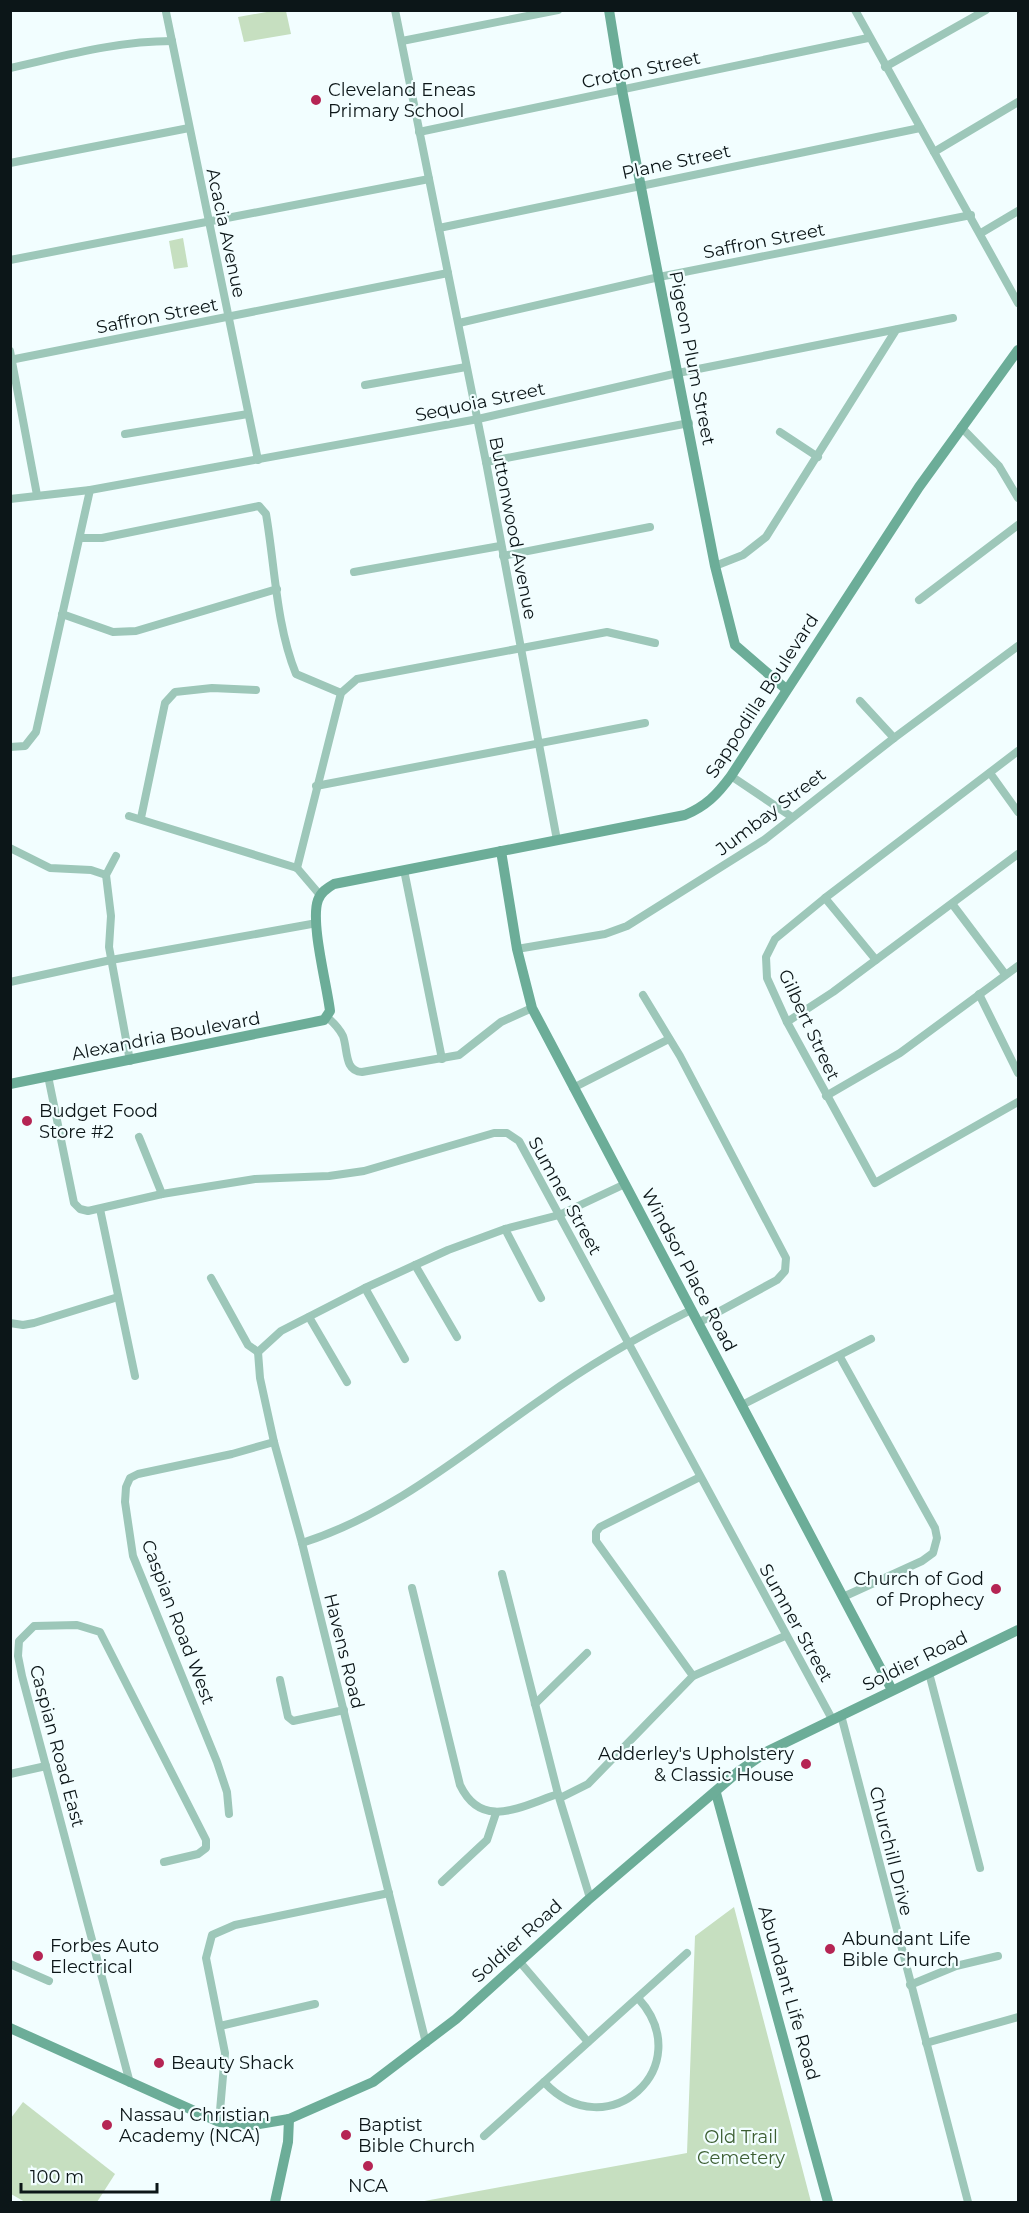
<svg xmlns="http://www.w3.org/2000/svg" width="1029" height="2213" font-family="Montserrat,sans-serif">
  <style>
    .green { fill: #c6dfc0 }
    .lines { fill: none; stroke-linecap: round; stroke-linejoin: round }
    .street { stroke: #9dc7b9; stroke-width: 8 }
    .secondary { stroke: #6cad98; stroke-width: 10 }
    .poi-dot { fill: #b52554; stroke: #f2feff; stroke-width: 2 }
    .labels { text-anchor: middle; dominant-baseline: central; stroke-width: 4.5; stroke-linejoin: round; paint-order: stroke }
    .street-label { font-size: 18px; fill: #0c1618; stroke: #f2feff }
    .poi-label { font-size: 18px; fill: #0c1618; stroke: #f2feff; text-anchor: start }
    .park-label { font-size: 18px; fill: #3c5e32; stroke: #f2feff }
  </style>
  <rect width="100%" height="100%" fill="#f2feff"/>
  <!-- green -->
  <g class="green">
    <polygon points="278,10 286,11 291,34 244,42 238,17"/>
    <polygon points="183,238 188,267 174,269 169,241"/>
    <polygon points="734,1907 811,2202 419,2202 687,2153 695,1936"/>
    <polygon points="23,2102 115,2174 97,2202 25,2202 11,2194 11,2118"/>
  </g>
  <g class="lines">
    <!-- street -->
    <g class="street">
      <polyline points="395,10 486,462 557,840"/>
      <polyline points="855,10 1018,303"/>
      <polyline points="166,12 258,460"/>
      <polyline points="402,41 558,10"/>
      <polyline points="885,67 986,10"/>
      <path d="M 10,68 C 64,56 117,41 172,41"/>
      <polyline points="419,132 868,38"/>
      <polyline points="934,152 1018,102"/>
      <polyline points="10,163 189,128"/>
      <polyline points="439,228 920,128"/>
      <polyline points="981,233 1018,211"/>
      <polyline points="10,260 429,179"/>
      <polyline points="459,323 659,277 971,215"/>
      <polyline points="10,351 37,495"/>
      <polyline points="10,360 448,273"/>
      <polyline points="365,385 466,367"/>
      <polyline points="961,427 999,466 1018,498"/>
      <polyline points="780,432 818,457"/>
      <polyline points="125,434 248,414"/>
      <polyline points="486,462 689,423"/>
      <polyline points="10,499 90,490 478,419 678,373 953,318"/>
      <path d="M 80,538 L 102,538 L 259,506 L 266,514 C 275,566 276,625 296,674 L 341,693"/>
      <polyline points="503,556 650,527"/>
      <polyline points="715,566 743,555 766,537 896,330"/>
      <polyline points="354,572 500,546"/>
      <polyline points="919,600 1018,525"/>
      <polyline points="62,614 113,632 136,631 277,589"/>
      <polyline points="860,701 894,738"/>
      <polyline points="10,747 25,746 36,732 90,490"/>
      <polyline points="1018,751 825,898 775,939 766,957 767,978 787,1022 875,1183 1018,1102"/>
      <polyline points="990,773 1018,812"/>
      <polyline points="731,776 792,817"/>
      <polyline points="316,786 645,723"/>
      <polyline points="129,816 297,868 320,895"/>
      <polyline points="141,818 165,703 175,692 212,688 256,690"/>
      <polyline points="10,848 50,868 91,870 106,875 111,916 109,947 130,1061"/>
      <polyline points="297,868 341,693 357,679 607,632 655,643"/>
      <polyline points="404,870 442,1059"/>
      <polyline points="106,875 116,856"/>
      <polyline points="825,898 876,960"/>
      <polyline points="953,905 1005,974"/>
      <polyline points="517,949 605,934 627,926 764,840 894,738 1018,646"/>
      <polyline points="10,982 111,960 317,923"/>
      <polyline points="979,994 1018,1073"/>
      <polyline points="643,995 680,1056 786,1258 785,1271 777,1280 698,1323"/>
      <path d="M 327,1017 C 334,1023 339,1028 343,1036 C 348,1050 344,1071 362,1072 L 459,1055 L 501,1022 L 532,1008"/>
      <polyline points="787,1022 833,992 1018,854"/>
      <polyline points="48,1076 74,1203 80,1209 88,1211 162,1194 255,1179 329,1176 364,1171 494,1133 507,1133 519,1141 832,1719"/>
      <polyline points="573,1088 669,1039"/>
      <polyline points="826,1096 900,1053 1018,966"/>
      <polyline points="139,1137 162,1194"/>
      <polyline points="100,1209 135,1376"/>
      <polyline points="505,1229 541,1298"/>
      <polyline points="415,1265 457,1337"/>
      <polyline points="211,1278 248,1345 258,1352"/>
      <polyline points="365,1288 405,1359"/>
      <polyline points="309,1317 347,1382"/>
      <polyline points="10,1323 23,1325 34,1323 118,1297"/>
      <polyline points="258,1352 260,1378 274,1442 302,1543 426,2043"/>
      <polyline points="258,1352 281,1331 365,1288 448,1250 505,1229 559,1215 625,1184"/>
      <polyline points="840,1357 935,1528 937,1538 933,1553 922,1561 843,1597"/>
      <polyline points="742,1405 871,1339"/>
      <path d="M 302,1543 C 393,1514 465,1452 543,1398 C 590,1364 639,1336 691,1310"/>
      <polyline points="502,1574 558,1794 590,1898"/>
      <path d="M 412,1588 L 460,1785 C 482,1831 521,1806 558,1794"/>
      <polyline points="929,1673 980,1868"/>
      <polyline points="693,1676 596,1541 596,1532 600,1527 700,1477"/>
      <polyline points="280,1680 288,1717 293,1721 344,1710"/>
      <polyline points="535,1704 587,1653"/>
      <polyline points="841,1715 968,2202"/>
      <polyline points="10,1774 46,1766"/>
      <polyline points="560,1798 588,1784 693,1676 785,1636"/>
      <polyline points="229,1814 227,1792 217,1762 133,1556 125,1502 126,1487 130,1478 138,1474 232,1454 274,1442"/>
      <polyline points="442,1882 487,1840 496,1813"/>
      <polyline points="519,1961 588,2042"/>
      <polyline points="10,1964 49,1981"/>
      <polyline points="910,1985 956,1966 998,1956"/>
      <polyline points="220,2026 315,2004"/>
      <polyline points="926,2043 1018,2017"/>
      <path d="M 544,2082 C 607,2150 700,2066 638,1998"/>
      <polyline points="130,2083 22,1676 18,1656 19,1641 34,1626 77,1625 100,1632 206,1840 206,1848 198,1854 164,1862"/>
      <polyline points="219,2122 225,2053 206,1958 212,1935 235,1925 389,1893"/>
      <polyline points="484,2136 687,1953"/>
    </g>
    <!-- secondary -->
    <g class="secondary">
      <polyline points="609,10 622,90 715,566 735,645 786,689"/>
      <polyline points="501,851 517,949 532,1008 892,1690"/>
      <path d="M 10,1084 L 324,1020 L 330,1011 C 327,985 310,922 318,900 C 321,892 327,888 334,884 L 685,815 C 706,806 717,795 731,776 L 919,487 L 1018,350"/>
      <polyline points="716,1793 828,2202"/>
      <polyline points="10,2028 219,2122 253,2125 289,2119 373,2082 456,2019 588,1900 739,1771 768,1751 1018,1630"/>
      <polyline points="275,2202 288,2142 289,2119"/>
    </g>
  </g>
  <!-- markers -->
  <g class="poi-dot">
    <circle cx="316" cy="100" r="6"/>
    <circle cx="27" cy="1121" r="6"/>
    <circle cx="996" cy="1589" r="6"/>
    <circle cx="806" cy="1764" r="6"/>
    <circle cx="830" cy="1949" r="6"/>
    <circle cx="38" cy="1956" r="6"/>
    <circle cx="159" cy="2063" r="6"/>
    <circle cx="107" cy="2125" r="6"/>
    <circle cx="346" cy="2135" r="6"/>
    <circle cx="368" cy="2166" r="6"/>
  </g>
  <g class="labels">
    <!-- street labels -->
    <g class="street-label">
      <text transform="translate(641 70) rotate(-12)">Croton Street</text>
      <text transform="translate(676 162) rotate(-12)">Plane Street</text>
      <text transform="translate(226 233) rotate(78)">Acacia Avenue</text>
      <text transform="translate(764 241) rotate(-11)">Saffron Street</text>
      <text transform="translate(157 316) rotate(-11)">Saffron Street</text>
      <text transform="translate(692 358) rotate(79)">Pigeon Plum Street</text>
      <text transform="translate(480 402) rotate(-12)">Sequoia Street</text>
      <text transform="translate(513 528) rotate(79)">Buttonwood Avenue</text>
      <text transform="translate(762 696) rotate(-57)">Sappodilla Boulevard</text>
      <text transform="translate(771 812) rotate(-37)">Jumbay Street</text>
      <text transform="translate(809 1025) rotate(65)">Gilbert Street</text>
      <text transform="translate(166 1036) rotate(-11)">Alexandria Boulevard</text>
      <text transform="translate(565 1196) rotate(61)">Sumner Street</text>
      <text transform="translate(689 1270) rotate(62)">Windsor Place Road</text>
      <text transform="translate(178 1622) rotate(69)">Caspian Road West</text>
      <text transform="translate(796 1623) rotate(61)">Sumner Street</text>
      <text transform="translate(344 1651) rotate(76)">Havens Road</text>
      <text transform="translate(915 1661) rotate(-26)">Soldier Road</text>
      <text transform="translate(57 1746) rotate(75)">Caspian Road East</text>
      <text transform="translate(891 1851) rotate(76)">Churchill Drive</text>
      <text transform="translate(517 1941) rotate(-42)">Soldier Road</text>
      <text transform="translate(789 1993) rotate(74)">Abundant Life Road</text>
    </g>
    <!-- poi labels -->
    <g class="poi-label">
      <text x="328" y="90">Cleveland Eneas<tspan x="328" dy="21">Primary School</tspan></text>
      <text x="39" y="1111">Budget Food<tspan x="39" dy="21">Store #2</tspan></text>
      <text x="984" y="1579" text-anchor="end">Church of God<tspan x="984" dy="21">of Prophecy</tspan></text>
      <text x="794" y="1754" text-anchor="end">Adderley's Upholstery<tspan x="794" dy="21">&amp; Classic House</tspan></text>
      <text x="842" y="1939">Abundant Life<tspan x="842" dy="21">Bible Church</tspan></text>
      <text x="50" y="1946">Forbes Auto<tspan x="50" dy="21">Electrical</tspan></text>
      <text x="171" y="2063">Beauty Shack</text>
      <text x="119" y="2115">Nassau Christian<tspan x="119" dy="21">Academy (NCA)</tspan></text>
      <text x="358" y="2125">Baptist<tspan x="358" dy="21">Bible Church</tspan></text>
      <text x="368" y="2186" text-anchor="middle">NCA</text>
    </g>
    <!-- park labels -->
    <g class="park-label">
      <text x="741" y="2137">Old Trail<tspan x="741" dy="21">Cemetery</tspan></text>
    </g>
  </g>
  <!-- border -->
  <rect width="1029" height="2213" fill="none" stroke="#0c1618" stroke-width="24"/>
  <!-- scale -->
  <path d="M21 2183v9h136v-9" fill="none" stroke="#0c1618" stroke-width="3"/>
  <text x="30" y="2183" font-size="18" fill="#0c1618" stroke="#f2feff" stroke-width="4.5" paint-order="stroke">100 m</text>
</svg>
